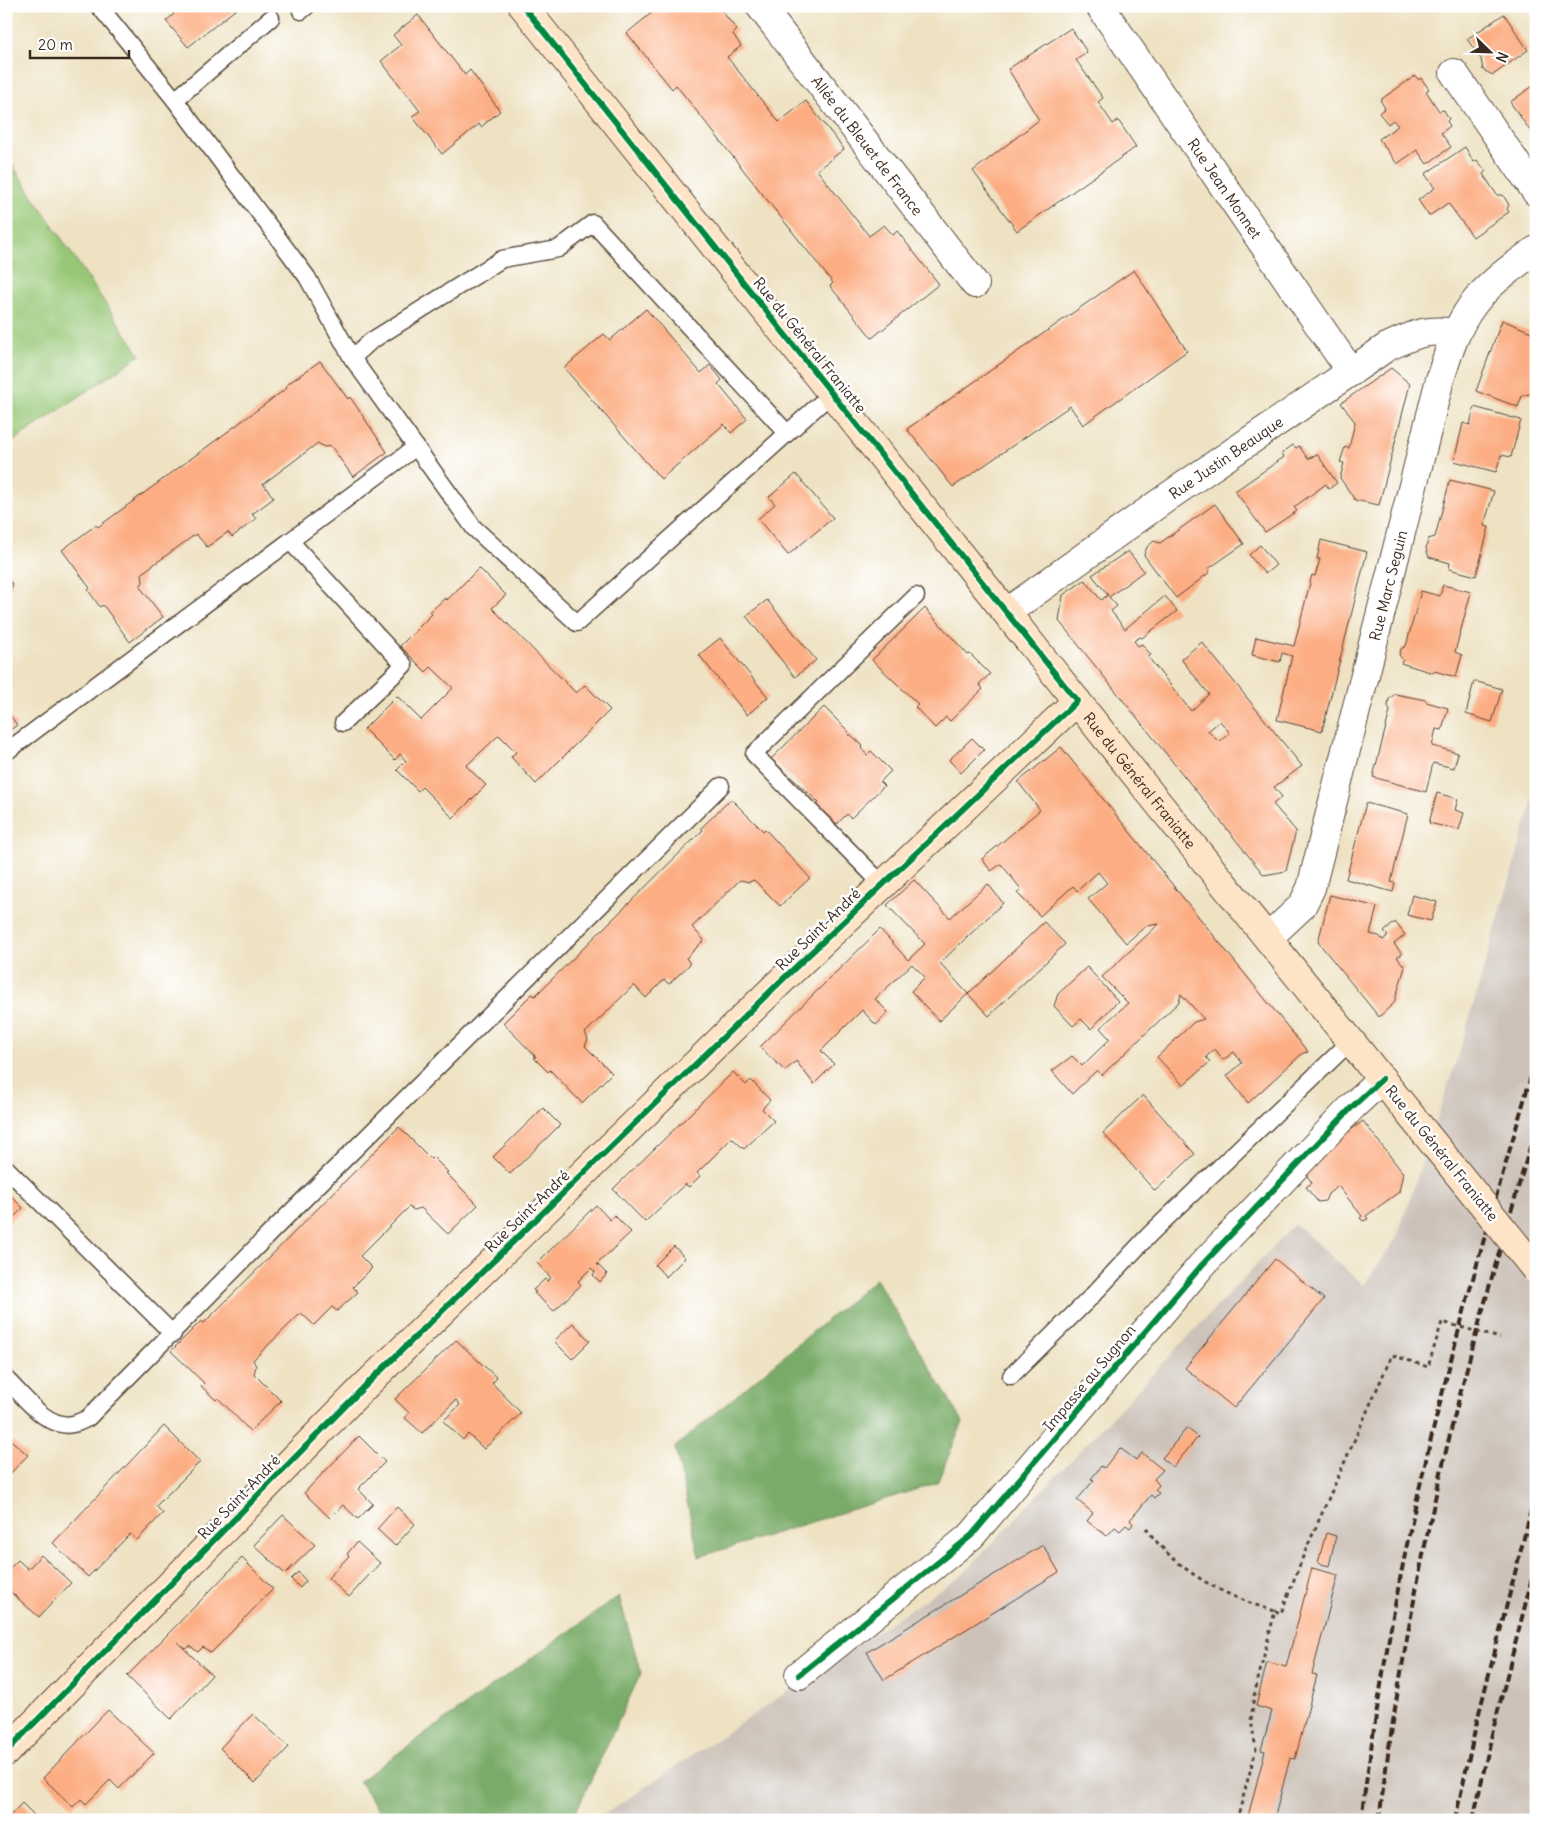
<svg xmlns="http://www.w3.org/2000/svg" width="1542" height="1826" font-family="Delius,sans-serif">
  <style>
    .industrial { fill: #ccc2b9 }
    .green { fill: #97c776; stroke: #69784a }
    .forest { fill: #79ac67; stroke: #5a6b42 }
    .building { fill: #fcad83; fill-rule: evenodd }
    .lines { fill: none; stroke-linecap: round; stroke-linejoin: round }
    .lane-casing { stroke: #564637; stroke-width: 19 }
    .street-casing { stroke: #564637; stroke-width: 30 }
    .secondary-casing { stroke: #564637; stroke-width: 30 }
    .path { stroke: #564637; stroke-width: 3; stroke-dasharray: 4 4; stroke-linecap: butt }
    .lane { stroke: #fff; stroke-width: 16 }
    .street { stroke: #fff; stroke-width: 28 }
    .secondary { stroke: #fee4c6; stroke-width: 28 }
    .rail { stroke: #3b2a1e; stroke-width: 4; stroke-dasharray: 8 4; stroke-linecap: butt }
    .secondary-bridge-casing { stroke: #564637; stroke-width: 30; stroke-linecap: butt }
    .secondary-bridge { stroke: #fee4c6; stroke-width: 28 }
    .cycleway-casing { stroke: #fff; stroke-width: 9 }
    .cycleway { stroke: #00873e; stroke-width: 6 }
    .labels { text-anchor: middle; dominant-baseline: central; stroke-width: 5; stroke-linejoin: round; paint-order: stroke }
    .street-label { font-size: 15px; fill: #3b2a1e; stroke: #fff }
  </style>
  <rect width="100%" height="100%" fill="#fff"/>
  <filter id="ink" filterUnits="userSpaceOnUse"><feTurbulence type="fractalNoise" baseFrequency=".02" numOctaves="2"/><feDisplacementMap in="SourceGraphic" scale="10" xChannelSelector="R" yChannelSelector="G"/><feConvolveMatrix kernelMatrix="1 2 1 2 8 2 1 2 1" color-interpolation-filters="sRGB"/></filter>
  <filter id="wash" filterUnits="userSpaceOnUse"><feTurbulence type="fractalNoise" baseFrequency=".0096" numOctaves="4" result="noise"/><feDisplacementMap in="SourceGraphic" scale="20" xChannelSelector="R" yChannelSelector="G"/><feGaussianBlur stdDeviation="1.12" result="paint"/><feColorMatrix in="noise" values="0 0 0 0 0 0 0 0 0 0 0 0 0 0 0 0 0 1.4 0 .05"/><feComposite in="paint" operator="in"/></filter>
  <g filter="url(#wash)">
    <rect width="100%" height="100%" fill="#eee2c3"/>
    <!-- industrial -->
    <polygon class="industrial" points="1536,790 1536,1820 596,1820 963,1574 1295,1224 1364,1285 1397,1237 1461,1047"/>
    <!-- green -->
    <polygon class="green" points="6,156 140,355 6,446"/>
    <!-- forest -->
    <g class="forest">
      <polygon points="876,1279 963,1422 937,1483 699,1557 675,1447"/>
      <polygon points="619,1596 641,1673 572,1820 385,1820 359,1781"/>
    </g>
    <g id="blocks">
      <!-- building -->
      <g class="building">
        <polygon points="167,6 240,6 188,47 166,21 174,14"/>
        <polygon points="660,6 718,6 737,30 733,34 741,46 727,57 779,122 806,101 844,149 817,170 869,236 884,225 893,235 897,231 939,284 872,338 830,286 833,283 676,85 672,89 627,33"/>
        <polygon points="1504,14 1528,50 1493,75 1483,70 1481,59 1467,39"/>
        <polygon points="418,15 465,75 470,70 500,111 481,127 479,124 442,154 412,116 420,111 381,61 401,45 393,35"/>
        <polygon points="1071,28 1087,52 1076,60 1103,98 1098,102 1113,124 1118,120 1136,147 1017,231 973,171 1039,120 1008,69"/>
        <polygon points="1415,76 1419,80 1421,78 1429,89 1426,91 1439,111 1444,110 1449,119 1447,121 1450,126 1441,133 1451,147 1427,164 1417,150 1397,164 1379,139 1398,126 1393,120 1388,124 1379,113 1385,108 1380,100"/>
        <polygon points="1536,84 1536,139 1510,102"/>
        <polygon points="1465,147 1474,162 1477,160 1486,171 1483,174 1497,195 1503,195 1509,205 1507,209 1509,212 1473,237 1448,203 1429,216 1418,200 1435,188 1425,174"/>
        <polygon points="1134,270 1187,351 1083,425 1070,406 953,487 907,429"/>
        <polygon points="646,309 701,373 710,365 722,380 718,384 747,419 731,433 724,424 661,479 564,368 604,334 610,340"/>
        <polygon points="1502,320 1536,334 1536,392 1522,396 1518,407 1476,391"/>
        <polygon points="320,361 348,399 350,397 387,452 353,477 331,446 324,447 318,443 263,484 274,498 252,514 256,519 232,537 228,532 207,547 196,534 142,573 143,582 140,587 163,617 130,642 103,605 100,607 88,590 90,588 62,550 96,525 98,527 287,388 285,386"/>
        <polygon points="1391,368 1410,384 1379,505 1355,500 1340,478 1344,463 1340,462 1345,447 1349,448 1355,422 1341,403"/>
        <polygon points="1474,407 1521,420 1511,457 1501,455 1496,472 1454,461 1463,423 1470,425"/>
        <polygon points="1293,445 1296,448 1299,446 1308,459 1317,454 1337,483 1329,489 1326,484 1294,507 1297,511 1265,532 1235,491 1284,457 1282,453"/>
        <polygon points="796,474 833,518 788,555 758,519 775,504 769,497"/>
        <polygon points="1450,480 1494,491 1484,526 1489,527 1476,576 1449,569 1450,563 1429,557 1426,549 1428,539 1435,537"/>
        <polygon points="1215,504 1244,544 1208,569 1210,572 1176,598 1144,555 1147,547 1154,541 1160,543"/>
        <polygon points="1321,540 1367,552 1322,731 1277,720 1292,656 1282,653 1280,662 1252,655 1256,637 1294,646 1312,575 1315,576 1320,559 1317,559"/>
        <polygon points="1260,545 1276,565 1265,574 1249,555"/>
        <path d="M 1128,551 L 1144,571 L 1109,597 L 1117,606 L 1111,611 L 1125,629 L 1165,596 L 1177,611 L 1142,638 L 1140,637 L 1134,641 L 1138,646 L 1142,644 L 1151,655 L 1148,657 L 1191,711 L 1209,694 L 1181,659 L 1202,642 L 1302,766 L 1274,787 L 1282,797 L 1273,804 L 1296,831 L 1286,871 L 1264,875 L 1059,621 L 1063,595 L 1085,580 L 1101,600 L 1108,595 L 1092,575 ZM 1220,721 L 1230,733 L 1219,742 L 1208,731 Z"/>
        <polygon points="479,568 506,595 492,608 576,693 585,685 610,710 536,784 511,757 516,752 499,735 466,766 486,785 453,818 422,787 418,791 397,770 406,761 400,754 395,760 364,729 397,696 421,720 453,688 431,667 426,672 400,646 432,614 430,612 445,598 447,600"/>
        <polygon points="10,581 13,586 8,590 6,584"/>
        <polygon points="1443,585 1471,592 1455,652 1462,655 1456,677 1434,671 1433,673 1401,663 1403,660 1399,655 1401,649 1406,646 1421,591 1440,596"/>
        <polygon points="767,600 816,660 795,677 746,616"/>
        <polygon points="925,608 968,655 970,654 990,674 979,684 983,689 950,721 946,717 935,728 915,707 918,704 872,660"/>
        <polygon points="720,638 768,697 747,715 699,655"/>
        <polygon points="1474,681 1502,689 1492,722 1466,714"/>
        <polygon points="1395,694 1426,700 1426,702 1448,708 1442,730 1436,729 1432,746 1458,753 1454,768 1433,763 1426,792 1373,777 1390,711 1388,706 1389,699"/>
        <polygon points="824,707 848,731 849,736 850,734 863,746 861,748 867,755 871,751 891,771 880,782 884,786 851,818 847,814 837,824 816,805 819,803 771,759"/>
        <polygon points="6,710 17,725 6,733"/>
        <polygon points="972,738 984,750 961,773 949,760"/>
        <polygon points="1061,747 1308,1052 1303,1053 1248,1103 1227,1076 1242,1063 1234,1052 1223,1060 1215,1049 1206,1057 1210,1062 1183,1085 1157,1057 1194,1022 1204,1019 1181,994 1179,1002 1102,1075 1097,1070 1072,1094 1052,1071 1072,1056 1082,1066 1110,1039 1100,1028 1128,1003 1102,977 1159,924 1146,926 1126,943 1088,899 1107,883 1098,872 1077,891 1073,886 1040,916 1017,893 1021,889 1001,864 991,871 982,859 1040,810 1018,782"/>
        <polygon points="1437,793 1458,799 1455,810 1464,813 1459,830 1429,823"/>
        <polygon points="731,799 763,831 765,829 810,878 780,906 754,880 749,882 740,880 692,927 704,940 686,958 690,964 669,984 664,980 646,998 634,985 585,1033 588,1039 585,1046 612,1073 582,1103 550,1070 548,1072 534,1058 536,1057 503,1023 532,994 535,996 703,830 701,828"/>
        <polygon points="1366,803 1408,814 1391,882 1395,883 1393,892 1346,879"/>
        <polygon points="914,880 950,918 988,884 1003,903 940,963 968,994 939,1021 911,991 925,977 912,964 875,999 888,1012 880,1021 876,1025 862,1010 821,1051 834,1064 814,1084 796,1061 785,1071 760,1047 880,929 908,960 925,944 887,905"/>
        <polygon points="1330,895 1377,907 1370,934 1379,936 1383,940 1388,936 1384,932 1395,922 1405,935 1394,944 1402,954 1397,957 1405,967 1394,1003 1379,1017 1318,942"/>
        <polygon points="1412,895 1437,902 1431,921 1407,915"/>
        <polygon points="1044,922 1065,944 989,1016 968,994"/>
        <polygon points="1087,967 1118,1001 1091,1029 1081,1019 1073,1026 1054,1006 1058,994"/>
        <polygon points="733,1072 746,1085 751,1080 770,1100 762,1109 774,1121 744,1149 732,1138 697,1173 700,1176 689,1187 685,1184 645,1222 613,1189"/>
        <polygon points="1143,1095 1195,1154 1155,1191 1103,1133"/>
        <polygon points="543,1108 560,1125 510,1174 493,1157"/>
        <polygon points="1363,1121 1403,1173 1399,1192 1366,1216 1368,1219 1363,1221 1360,1218 1362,1216 1338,1186 1328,1194 1325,1201 1318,1202 1306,1187 1312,1183 1301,1167"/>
        <polygon points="399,1127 431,1159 433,1157 448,1172 446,1173 478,1205 448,1234 421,1208 414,1210 409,1207 360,1256 372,1268 353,1287 358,1292 337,1311 332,1307 314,1325 301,1313 253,1360 256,1366 254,1374 281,1401 250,1431 218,1398 216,1400 201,1386 204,1383 171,1351 201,1321 204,1323"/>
        <polygon points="6,1191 23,1208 6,1225"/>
        <polygon points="596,1205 610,1220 614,1215 631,1232 597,1264 607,1274 600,1282 593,1275 595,1272 591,1268 578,1281 581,1285 554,1311 534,1293 536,1292 533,1290 545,1279 547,1281 551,1278 537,1263"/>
        <polygon points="674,1246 685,1258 666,1277 655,1265"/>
        <polygon points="1275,1259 1324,1299 1234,1408 1185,1368"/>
        <polygon points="573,1323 590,1341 572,1359 554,1341"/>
        <polygon points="456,1340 497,1378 492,1383 521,1413 484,1449 468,1434 463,1440 443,1421 460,1405 456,1400 422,1433 405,1418 409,1413 395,1399"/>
        <polygon points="164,1426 200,1462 156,1506 163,1513 137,1540 130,1534 88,1577 53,1543"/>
        <polygon points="1187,1428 1198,1437 1173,1467 1162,1458"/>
        <polygon points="6,1436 28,1455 6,1478"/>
        <polygon points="359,1436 385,1462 358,1489 373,1504 358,1519 343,1505 330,1518 304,1493"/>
        <polygon points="1120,1448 1136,1460 1142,1453 1163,1470 1154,1479 1159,1485 1155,1490 1159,1493 1154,1498 1151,1495 1130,1520 1133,1524 1130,1528 1126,1525 1120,1531 1115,1527 1107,1536 1087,1521 1093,1513 1077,1500 1094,1480 1091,1479 1101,1466 1104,1468"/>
        <polygon points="397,1507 415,1524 395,1546 377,1529"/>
        <polygon points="283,1515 315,1545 285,1574 254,1545"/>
        <polygon points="1326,1533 1336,1536 1329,1566 1318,1563"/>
        <polygon points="357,1542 380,1563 349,1597 328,1578 349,1556 347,1554"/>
        <polygon points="1043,1545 1059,1572 884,1680 867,1652"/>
        <polygon points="41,1555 71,1583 39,1617 6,1588 6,1572 18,1560 28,1569"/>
        <polygon points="242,1558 273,1589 211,1653 203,1647 198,1652 190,1646 186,1649 177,1642 212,1675 171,1719 127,1676"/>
        <polygon points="1312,1568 1338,1575 1312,1674 1317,1675 1295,1759 1290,1758 1274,1820 1247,1820 1265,1751 1261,1750 1272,1711 1256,1706 1267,1662 1286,1667"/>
        <polygon points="298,1572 306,1581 300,1588 291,1579"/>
        <polygon points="108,1710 154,1753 119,1789 110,1780 86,1804 81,1799 73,1807 43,1778"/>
        <polygon points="253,1714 289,1747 255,1783 220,1748"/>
        <polygon points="22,1803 39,1820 6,1820"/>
      </g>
    </g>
  </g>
  <g filter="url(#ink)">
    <use href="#blocks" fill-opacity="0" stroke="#564637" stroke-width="1"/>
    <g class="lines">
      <defs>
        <g id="lane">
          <polyline points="99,6 175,100 307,277 352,358"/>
          <polyline points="301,11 307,6"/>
          <polyline points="175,100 271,18"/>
          <polyline points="787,433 593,223 558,249 502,259 371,341 352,358 474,528 577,623 832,393"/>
          <polyline points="290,541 416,447"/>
          <polyline points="6,752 290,541 404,665 343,723"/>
          <polyline points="883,885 754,754 916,596"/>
          <polyline points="6,1168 173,1334"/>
          <polyline points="1011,1376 1089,1299 1149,1235 1351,1041"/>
          <path d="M 6,1379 C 23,1395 47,1430 73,1424 C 78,1423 84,1420 88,1418 L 275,1228 L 721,786"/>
        </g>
        <g id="street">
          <path id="s1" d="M 760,6 L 975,284"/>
          <path id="s2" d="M 1100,6 L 1351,372"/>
          <polyline points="1454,73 1536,192"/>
          <path id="s3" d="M 1007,612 L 1169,496 L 1387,347 C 1414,335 1425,328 1456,333"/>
          <path id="s4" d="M 1268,938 L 1302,906 L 1311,888 L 1439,383 C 1460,311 1474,293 1536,250"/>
          <polyline points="799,1675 972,1535 1202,1265 1353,1106 1382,1079"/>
        </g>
        <g id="secondary">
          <path id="s5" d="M 523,6 L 1146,788 L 1425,1133"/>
          <polyline points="6,1752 364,1387 780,982 1077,701"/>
        </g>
      </defs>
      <!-- lane casing -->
      <use href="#lane" class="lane-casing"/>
      <!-- street casing -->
      <use href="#street" class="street-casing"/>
      <!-- secondary casing -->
      <use href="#secondary" class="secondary-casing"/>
      <!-- path -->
      <g class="path">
        <path d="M 1146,1528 C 1176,1571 1225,1597 1275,1611 L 1254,1696 L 1251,1720 L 1256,1749 L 1237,1820"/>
        <polyline points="1275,1611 1281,1613 1304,1554 1392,1355 1428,1367 1442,1322 1500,1338"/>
      </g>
      <!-- lane -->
      <use href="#lane" class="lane"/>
      <!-- street -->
      <use href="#street" class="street"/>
      <!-- secondary -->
      <use href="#secondary" class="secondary"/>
      <!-- rail -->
      <g class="rail">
        <path d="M 1361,1820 C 1377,1700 1397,1581 1425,1464 C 1457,1328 1497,1194 1536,1059"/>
        <path d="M 1379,1820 C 1395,1696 1417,1573 1446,1451 C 1472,1342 1504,1235 1536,1127"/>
        <polyline points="1455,1820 1478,1717 1536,1491"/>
        <polyline points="1473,1820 1492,1734 1536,1563"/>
      </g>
      <defs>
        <polyline id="secondary-bridge" points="1425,1133 1536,1270"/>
      </defs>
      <!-- secondary-bridge casing -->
      <use href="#secondary-bridge" class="secondary-bridge-casing"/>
      <!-- secondary-bridge -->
      <use href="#secondary-bridge" class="secondary-bridge"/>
      <defs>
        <g id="cycleway">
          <polyline points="799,1675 972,1535 1202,1265 1353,1106 1382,1079"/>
          <polyline points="6,1752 364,1387 780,982 1077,701 523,6"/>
        </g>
      </defs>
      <!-- cycleway casing -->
      <use href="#cycleway" class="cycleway-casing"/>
      <!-- cycleway -->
      <use href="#cycleway" class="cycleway"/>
    </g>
  </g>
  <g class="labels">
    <!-- street labels -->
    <g class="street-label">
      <text stroke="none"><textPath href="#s1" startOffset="176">Allée du Bleuet de France</textPath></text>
      <text stroke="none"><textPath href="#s2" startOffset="221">Rue Jean Monnet</textPath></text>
      <text transform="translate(810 345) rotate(51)">Rue du Général Franiatte</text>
      <text stroke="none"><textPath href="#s3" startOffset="268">Rue Justin Beauque</textPath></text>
      <text stroke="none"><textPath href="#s4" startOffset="379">Rue Marc Seguin</textPath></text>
      <text stroke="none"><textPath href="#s5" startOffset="990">Rue du Général Franiatte</textPath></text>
      <text transform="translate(818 929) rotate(-44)">Rue Saint-André</text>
      <text transform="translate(1442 1153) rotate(51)">Rue du Général Franiatte</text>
      <text transform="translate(527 1211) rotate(-44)">Rue Saint-André</text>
      <text transform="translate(1089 1378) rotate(-50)">Impasse au Sugnon</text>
      <text transform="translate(239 1497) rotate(-46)">Rue Saint-André</text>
    </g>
  </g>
  <!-- margin -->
  <rect width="1542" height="1826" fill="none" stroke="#fff" stroke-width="25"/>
  <!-- north arrow -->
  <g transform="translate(1490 52) rotate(113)" stroke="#ffffff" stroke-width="4" paint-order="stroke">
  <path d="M0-4L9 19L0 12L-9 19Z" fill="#3b2a1e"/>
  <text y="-8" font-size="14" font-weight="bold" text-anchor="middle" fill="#3b2a1e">N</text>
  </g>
  <!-- scale -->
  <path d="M30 50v8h99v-8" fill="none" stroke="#3b2a1e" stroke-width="2.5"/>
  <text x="38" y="50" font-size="15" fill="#3b2a1e" stroke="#ffffff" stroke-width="4" paint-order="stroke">20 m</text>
</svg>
